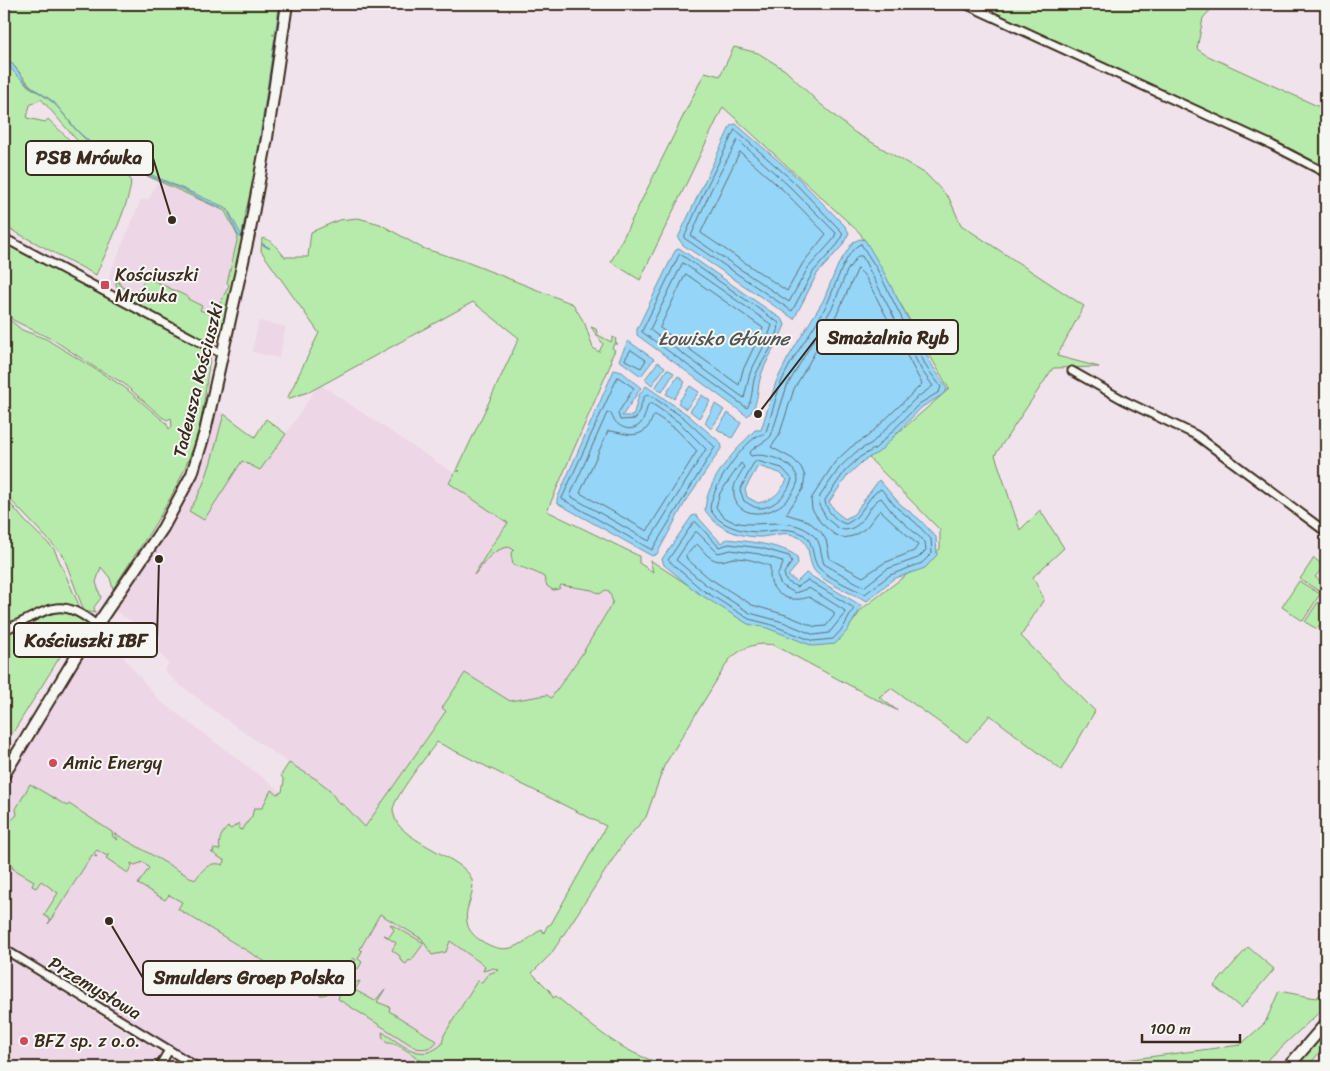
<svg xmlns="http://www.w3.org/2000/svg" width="1330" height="1071" font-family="Sriracha,sans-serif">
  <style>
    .built { fill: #edd6e6 }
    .green { fill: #b7ebac; stroke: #798a65; fill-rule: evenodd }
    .water { fill: #95d5f7; stroke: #7191a0; fill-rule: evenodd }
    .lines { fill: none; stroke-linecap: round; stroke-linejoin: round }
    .shore { stroke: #5f6e75; stroke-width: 1 }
    .stream { stroke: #7191a0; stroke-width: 2 }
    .street-casing { stroke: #3b2a1e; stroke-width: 11 }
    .secondary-casing { stroke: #3b2a1e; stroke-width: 14 }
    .street { stroke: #f6f6f2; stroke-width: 7 }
    .secondary { stroke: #f6f6f2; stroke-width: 10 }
    .poi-dot { fill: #d1495b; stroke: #f6f6f2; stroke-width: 2 }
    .labels { text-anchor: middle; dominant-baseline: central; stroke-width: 4; stroke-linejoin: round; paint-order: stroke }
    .poi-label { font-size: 18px; fill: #3b2a1e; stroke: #f6f6f2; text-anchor: start }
    .street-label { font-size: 18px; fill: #3b2a1e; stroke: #f6f6f2 }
    .water-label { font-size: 19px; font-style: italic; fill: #525554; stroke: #f6f6f2 }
    .leader { fill: none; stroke: #3b2a1e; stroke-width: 2 }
    .callout-dot { fill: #3b2a1e; stroke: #f6f6f2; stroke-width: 2 }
    .callout { fill: #f6f6f2; stroke: #3b2a1e; stroke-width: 2 }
    .callout-label { font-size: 19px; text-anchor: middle; font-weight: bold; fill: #3b2a1e }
  </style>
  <rect width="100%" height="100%" fill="#f1e3eb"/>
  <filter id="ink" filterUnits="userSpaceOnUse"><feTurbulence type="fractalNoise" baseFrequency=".02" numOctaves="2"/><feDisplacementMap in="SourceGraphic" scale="10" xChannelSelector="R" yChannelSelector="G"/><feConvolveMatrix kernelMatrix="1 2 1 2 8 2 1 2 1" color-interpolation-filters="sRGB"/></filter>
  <g filter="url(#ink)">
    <!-- built -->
    <g class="built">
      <polygon points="158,180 225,211 238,237 213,339 111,285 109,276 141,200 149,199"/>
      <polygon points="259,321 286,327 279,358 252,352"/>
      <polygon points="319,384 455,474 449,483 509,523 492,545 474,575 488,557 499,548 509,546 514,550 522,570 535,571 544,577 547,586 561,585 592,590 600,594 605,590 609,591 613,602 582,654 551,699 547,695 510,701 465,673 442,708 446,711 365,827 316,779 296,768 232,724 176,682 164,670 169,664 160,653 158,638 109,607 182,495 211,405 275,451"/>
      <polygon points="96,625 160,701 360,850 543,1004 472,1067 197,1067 4,949 4,774"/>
      <polygon points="4,956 176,1063 182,1067 4,1067"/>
    </g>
    <!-- green -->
    <g class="green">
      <path d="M 4,4 L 283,4 L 278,34 L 272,34 L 278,39 L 259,169 L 245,239 L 238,235 L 244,240 L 222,338 L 211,344 L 120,294 L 116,285 L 117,280 L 122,287 L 135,293 L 138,292 L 144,280 L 142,275 L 188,297 L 188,299 L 202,306 L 200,310 L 214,316 L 229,285 L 227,283 L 238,237 L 225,211 L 134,170 L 129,172 L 81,145 L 41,99 L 30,105 L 27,118 L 45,122 L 48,119 L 79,149 L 97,161 L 130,178 C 136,191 103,259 96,275 L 4,226 L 4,108 L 7,105 L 4,106 L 4,57 L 28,86 L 38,92 L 30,85 L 4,54 Z"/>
      <polygon points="970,4 1216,4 1203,18 1197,49 1206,55 1326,110 1326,168 1293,150"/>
      <path d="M 734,47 L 758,53 L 785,70 L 818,102 L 854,132 L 926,174 L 949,198 L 961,225 L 1084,306 L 1057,356 L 1099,367 L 1053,368 L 995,455 L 1020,530 L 1040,510 L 1064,548 L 1033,577 L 1044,599 L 1021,636 L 1095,711 L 1061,770 L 990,715 L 967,742 L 891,688 L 879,697 L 898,711 L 774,645 C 755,642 743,647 729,660 L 664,766 L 646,817 L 624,842 L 551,954 L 532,973 L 550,991 L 553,998 L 556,996 C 594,1028 625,1057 676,1067 L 427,1067 L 427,1064 C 418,1060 400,1042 387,1043 L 383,1039 L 382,1032 C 402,1044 421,1064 442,1044 L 444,1035 L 477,981 L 482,982 L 488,974 L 499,970 L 494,968 L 483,971 L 485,966 L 450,941 L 446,952 L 432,955 L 422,939 L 380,914 L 360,949 L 362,951 L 358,959 L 362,962 L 358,969 L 352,965 L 356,960 L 353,958 C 346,969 335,997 320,995 L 178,909 L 182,902 L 169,895 L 165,900 L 138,884 L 149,868 L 143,862 L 135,865 L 131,863 L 132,867 L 128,873 L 106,858 L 110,854 L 107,856 L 97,850 L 94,853 L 97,857 L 92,855 L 48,924 L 51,920 L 44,915 L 58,893 L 41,881 L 36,888 L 32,886 L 34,881 L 12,868 L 13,866 L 5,860 L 4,833 L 7,831 L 7,824 L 17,815 L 16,809 L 30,784 L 67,806 L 69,804 L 112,832 L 113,837 L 118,840 L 114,833 L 195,880 C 202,870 210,860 223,865 L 225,861 L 211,852 L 214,852 L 213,849 L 220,850 C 218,841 221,833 228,827 L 231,829 L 239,823 L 239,829 L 242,830 L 252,816 L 254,808 L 262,808 L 271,790 L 277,794 L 282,792 L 284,781 L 281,775 L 289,763 L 316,779 L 329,789 L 337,801 L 346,807 L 365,827 L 446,711 L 442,708 L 465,673 L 510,701 L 547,695 L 551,698 L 582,654 L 613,602 L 609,591 L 605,590 L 600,594 L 592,590 L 561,585 L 559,589 L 553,590 L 547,586 L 544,577 C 537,572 521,567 513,565 L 511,554 L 514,550 L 509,547 C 491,549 485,563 474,575 L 492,545 L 508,523 L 449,483 L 456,471 L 460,471 L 457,470 L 519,338 L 473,302 L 311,391 L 287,399 L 319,333 L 261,251 L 262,238 L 271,241 L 285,257 L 308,257 L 311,232 L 339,220 L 358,218 L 380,224 L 422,248 L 464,261 L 573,304 L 585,324 L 593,348 L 599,352 L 603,344 L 591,327 L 596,329 L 598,335 L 611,342 L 613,337 L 616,339 L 615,342 L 618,344 L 614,344 L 612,348 L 615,350 L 610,360 L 612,361 L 547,511 L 639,556 L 639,563 L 653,572 L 650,560 L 694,589 L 846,631 L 863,608 L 940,549 L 940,530 L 869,458 L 949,389 L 860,233 L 723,107 L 640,280 L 611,262 L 705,72 L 720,76 ZM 437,742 L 606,826 L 551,924 L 547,926 L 544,933 L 541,929 C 519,947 506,957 480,940 C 474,936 468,930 467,922 C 463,906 480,890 469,874 C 461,864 446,857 434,850 C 422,843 406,835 397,823 C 395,819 393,813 393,809 C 395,796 428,754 437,742 Z"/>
      <path d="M 13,244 L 200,345 L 211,355 C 205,382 205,412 196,438 C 179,494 144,540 113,589 L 110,578 L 101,567 L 96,582 L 101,598 L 94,607 L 95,613 L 84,611 L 63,555 L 4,493 L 4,315 L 22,330 L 46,339 L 124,387 L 166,423 L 169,429 L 172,426 L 171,418 L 167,420 L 162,417 L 123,383 L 96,368 L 55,341 L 13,320 L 4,308 L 4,279 L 8,248 Z"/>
      <path d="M 224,414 L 255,437 L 266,419 L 286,434 L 260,470 L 242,461 L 204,520 L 189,511 C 209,481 214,448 224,414 Z"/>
      <polygon points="4,496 25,521 54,549 82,612 67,604 58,605 4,628"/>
      <polygon points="1314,558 1324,566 1315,577 1326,585 1325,595 1300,579"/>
      <polygon points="1299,581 1320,594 1303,621 1282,607"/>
      <polygon points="1326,597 1326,615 1317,629 1305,622 1318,602 1322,604"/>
      <polygon points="63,608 96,625 66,647 4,747 4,631"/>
      <polygon points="390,924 424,943 411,961 409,960 406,964 400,960 400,956 392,950 396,943 384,935 389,937 394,930"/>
      <polygon points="1248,947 1274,969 1241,1008 1214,986"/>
      <path d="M 348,979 L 354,983 L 360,981 L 355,990 L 375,1001 L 385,989 L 377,1002 L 390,1007 L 389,1011 L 437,1041 C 433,1048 424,1050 416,1048 L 338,999 L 343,983 Z"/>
      <polygon points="1326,990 1326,1006 1260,1067 1014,1067 1102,1063 1240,1045 1265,1023 1279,991 1316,998"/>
      <polygon points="1326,1030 1326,1045 1307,1067 1294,1067"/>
    </g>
    <!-- water -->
    <g class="water">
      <path d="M 4,54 L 29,85 L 54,102 L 75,129 L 92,144 L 120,161 L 227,208 L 244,240 L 238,235 L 227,209 C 211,205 196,196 181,189 C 151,176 116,164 90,143 C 74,131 66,113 51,101 C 37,91 6,72 4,54 Z"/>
      <polygon points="736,124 797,177 845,226 849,233 842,246 817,274 794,319 683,245 678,238 731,125"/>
      <path d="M 860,239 L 865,240 L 881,267 L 932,365 L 947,389 L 942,395 L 922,407 L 879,452 L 863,461 L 848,475 L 829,502 L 836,512 L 845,519 L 854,514 L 879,480 L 900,504 L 919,519 L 936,537 L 937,555 L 925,568 L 893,579 L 867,601 C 853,594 822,582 814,570 C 807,559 812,544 798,537 C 785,530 774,536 761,537 C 739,537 717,529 705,510 C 707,479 734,452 755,430 L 761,430 L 776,382 L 788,358 L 823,301 L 838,265 L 853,242 ZM 758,466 L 780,473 L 787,480 C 780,493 773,500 758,503 L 747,497 L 745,489 Z"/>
      <path d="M 679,248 L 783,320 L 785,325 C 779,341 763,365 760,379 C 757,391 758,409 747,416 L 637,335 L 637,329 L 675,251 Z"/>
      <polygon points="628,341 654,359 641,376 619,360"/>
      <polygon points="658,362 665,367 652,385 645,379"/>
      <polygon points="667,369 674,373 662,392 655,388"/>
      <polygon points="614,370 622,372 641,388 622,416 633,416 639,395 646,386 688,415 721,443 722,447 683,506 657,554 652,556 557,503 557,499"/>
      <polygon points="678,376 685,382 674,399 666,394"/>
      <polygon points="690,386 699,392 686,409 678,403"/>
      <polygon points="702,395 710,401 699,418 690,411"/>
      <polygon points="715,404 724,410 711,429 705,423"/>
      <polygon points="728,413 741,423 732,438 717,429"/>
      <path d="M 696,515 L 721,543 L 727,539 C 745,541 785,545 797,557 L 798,564 L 788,576 L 797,582 L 806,573 L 862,606 L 847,631 L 835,644 L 813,646 L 767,628 L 748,624 L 698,593 L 664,565 L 662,559 L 692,516 Z"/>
    </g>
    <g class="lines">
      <!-- shore -->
      <g class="shore">
        <polygon points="735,130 793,181 843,233 838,244 813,272 792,311 684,238 706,188"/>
        <polygon points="738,140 789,186 836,233 833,240 808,268 789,302 691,236 711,190"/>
        <polygon points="740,152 784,191 826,234 803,263 787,291 701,233"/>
        <path d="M 861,244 L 877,269 L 927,368 L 941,387 L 939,392 L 919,404 L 876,448 L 860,457 L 845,471 L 825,500 C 825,510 837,522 846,524 C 864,516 866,496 881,489 L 897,508 L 915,522 L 931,539 L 932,553 L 922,563 L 890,575 L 865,594 C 854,589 826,577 818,567 C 810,555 816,538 798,532 C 784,527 775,531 760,532 C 742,532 719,526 710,509 C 711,489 739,448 756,437 C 759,434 762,436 766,432 C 771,417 775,400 780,385 C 792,355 814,331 828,302 C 834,289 847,247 861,244 Z"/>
        <path d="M 680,254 L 779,323 C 779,341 763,358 756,374 C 751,385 754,397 747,408 L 642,332 Z"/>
        <path d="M 858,256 L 862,256 L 922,371 L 933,386 L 915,399 L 872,443 L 856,452 L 840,467 L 820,496 L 819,505 L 827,519 L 838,528 L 845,530 C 867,527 866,505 881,498 L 892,512 L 925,542 L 926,550 L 918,558 L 887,569 L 864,587 L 824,564 C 821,556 821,544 816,538 C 788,505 735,543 716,507 L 720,493 L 741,463 L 744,467 C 741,473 735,481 734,488 C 730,524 786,521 798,481 C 797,463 767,452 751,456 L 749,453 C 757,444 765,443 771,436 L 787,386 L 833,306 L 847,271 Z"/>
        <polygon points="683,263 772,325 767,340 750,373 744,398 650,330"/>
        <polygon points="858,269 865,276 922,384 867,437 851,447 835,462 811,499 812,509 821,523 834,534 843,538 853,536 866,528 880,510 918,545 914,551 884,563 863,577 830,559 826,540 821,532 808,521 786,514 803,489 805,476 801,467 793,459 771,447 779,436 794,389 839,310"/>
        <polygon points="686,274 763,328 743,370 739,385 660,328"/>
        <polygon points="631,350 646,360 641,368 625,360"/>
        <polygon points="618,377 634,388 618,413 620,420 636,419 644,397 648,394 684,418 715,447 652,550 562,499"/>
        <path d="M 651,403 L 680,423 L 706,449 L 649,541 L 570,496 L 607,413 L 611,413 C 614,426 631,435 641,423 C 645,419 646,410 648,405 Z"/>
        <path d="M 655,415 L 676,429 L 697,451 L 647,531 L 580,493 L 608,431 C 621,431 635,441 647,428 C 651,424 651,418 655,415 Z"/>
        <path d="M 757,461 L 782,468 L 792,479 C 788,493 775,508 759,508 C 754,508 748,503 744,501 L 740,490 L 753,464 Z"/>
        <polygon points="696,522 719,547 729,544 761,548 789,556 792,562 784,573 786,581 797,587 808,580 854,608 843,628 833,639 813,641 769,624 749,619 701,589 668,560 693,523"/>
        <polygon points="697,532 718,553 731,550 759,554 782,561 783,564 777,576 781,585 795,593 809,588 844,610 845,613 829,633 814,635 783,622 750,613 705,584 676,560 694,533"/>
        <path d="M 697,544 C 702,548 705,555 711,558 C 720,564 726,559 734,558 C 747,558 759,562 770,566 C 771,571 769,577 771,582 C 777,599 795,602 809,597 L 834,612 L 834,616 L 826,626 L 815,627 L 786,615 L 752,605 L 709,578 L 687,559 L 686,556 Z"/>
      </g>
      <!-- stream -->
      <g class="stream">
        <polyline points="276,32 280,4"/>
        <polyline points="246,213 255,174 275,39"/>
        <polyline points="243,232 245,220"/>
        <polyline points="262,244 269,248"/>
      </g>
      <defs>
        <g id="street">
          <polyline points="965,4 1272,145 1326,173"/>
          <polyline points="4,238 222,354"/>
          <polyline points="1072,371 1127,402 1196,435 1326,532"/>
          <path d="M 4,630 C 45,614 57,592 96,625"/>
          <polyline points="4,949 197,1067"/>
          <polyline points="159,1067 169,1050"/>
        </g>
        <g id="secondary">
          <polyline points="4,775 76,656 163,528 192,474 205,432 250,230 267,138 287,4"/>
          <polyline points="1288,1067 1326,1023"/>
        </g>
      </defs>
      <!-- street casing -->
      <use href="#street" class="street-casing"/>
      <!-- secondary casing -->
      <use href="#secondary" class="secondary-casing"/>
      <!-- street -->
      <use href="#street" class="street"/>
      <!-- secondary -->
      <use href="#secondary" class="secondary"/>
    </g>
  </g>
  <!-- markers -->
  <g class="poi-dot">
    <rect x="100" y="280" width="10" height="10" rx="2.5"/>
    <circle cx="53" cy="763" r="5"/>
    <circle cx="24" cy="1041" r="5"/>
  </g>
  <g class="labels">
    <!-- poi labels -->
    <g class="poi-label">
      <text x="115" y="275">Kościuszki<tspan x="115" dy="21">Mrówka</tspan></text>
      <text x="63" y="763">Amic Energy</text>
      <text x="34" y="1041">BFZ sp. z o.o.</text>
    </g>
    <!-- street labels -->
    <g class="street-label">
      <text transform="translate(198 380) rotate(-76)">Tadeusza Kościuszki</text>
      <text transform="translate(95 988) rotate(31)">Przemysłowa</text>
    </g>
    <!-- water labels -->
    <g class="water-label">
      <text x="724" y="338">Łowisko Główne</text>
    </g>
  </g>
  <!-- callouts -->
  <path class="leader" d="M172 220L153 158M758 414L817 337M159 559L157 640M109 921L143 978"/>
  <g class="callout-dot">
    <circle cx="172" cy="220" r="5"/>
    <circle cx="758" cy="414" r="5"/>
    <circle cx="159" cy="559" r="5"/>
    <circle cx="109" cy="921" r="5"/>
  </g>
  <g class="callout">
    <rect x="26" y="141" width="127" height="34" rx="5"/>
    <rect x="817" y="320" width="141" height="34" rx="5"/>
    <rect x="14" y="623" width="143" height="34" rx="5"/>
    <rect x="143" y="961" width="212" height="34" rx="5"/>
  </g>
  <g class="callout-label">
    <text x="89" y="164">PSB Mrówka</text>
    <text x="888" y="344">Smażalnia Ryb</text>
    <text x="86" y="647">Kościuszki IBF</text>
    <text x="249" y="984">Smulders Groep Polska</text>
  </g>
  <!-- margin -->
  <rect width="1330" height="1071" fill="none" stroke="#f6f6f2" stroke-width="20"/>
  <rect x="10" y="10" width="1310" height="1051" fill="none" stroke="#3b2a1e" stroke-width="2" filter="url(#ink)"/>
  <!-- scale -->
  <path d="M1142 1034v8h98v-8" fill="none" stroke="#3b2a1e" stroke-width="2.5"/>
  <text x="1150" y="1034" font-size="15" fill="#3b2a1e" stroke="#f6f6f2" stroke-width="4" paint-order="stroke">100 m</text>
</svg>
